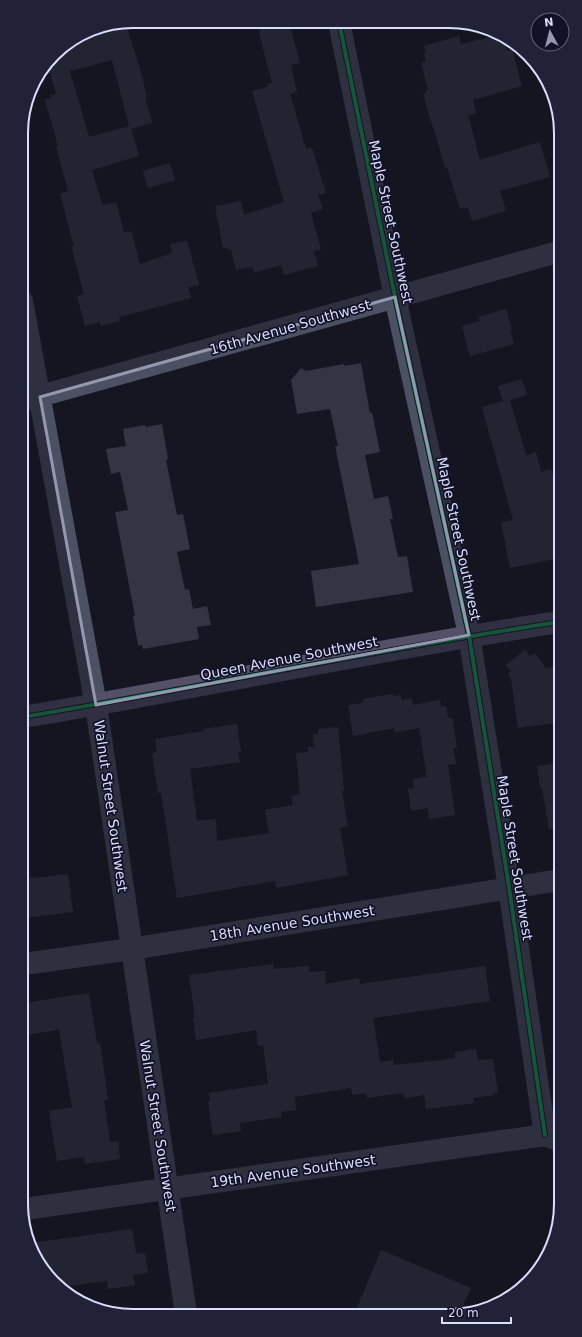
<svg xmlns="http://www.w3.org/2000/svg" width="582" height="1337" font-family="'DejaVu Sans',sans-serif">
  <style>
    .building { fill: #343544; fill-rule: evenodd }
    .lines { fill: none; stroke-linecap: round; stroke-linejoin: round }
    .minor { stroke: #4c5063; stroke-width: 22 }
    .major { stroke: #535068; stroke-width: 22 }
    .cycleway-casing { stroke: #111227; stroke-width: 6 }
    .cycleway { stroke: #1a9f57; stroke-width: 4 }
    .marked { fill: none; stroke: #9597b0; stroke-width: 3; stroke-linejoin: round }
    .labels { text-anchor: middle; dominant-baseline: central; stroke-width: 3.5; stroke-linejoin: round; paint-order: stroke }
    .street-label { font-size: 14px; fill: #daddfd; stroke: #111227 }
    .rim { fill: none; stroke: #daddfd; stroke-width: 2 }
  </style>
  <rect width="100%" height="100%" fill="#161622"/>
  <!-- building -->
  <g class="building">
    <polygon points="258,22 289,22 300,63 291,65 297,92 290,94 306,149 312,148 326,193 318,195 323,209 311,213 321,249 314,251 318,266 284,275 281,265 254,273 252,267 236,270 231,249 227,250 227,248 223,248 215,206 241,201 244,215 284,202 252,91 268,87 267,84 272,83 259,33 260,33"/>
    <path d="M 126,25 L 139,65 L 147,97 L 145,97 L 152,123 L 131,129 L 139,156 L 92,170 L 102,205 L 116,202 L 124,233 L 131,231 L 140,264 L 172,253 L 170,244 L 187,241 L 199,285 L 188,287 L 191,298 L 119,317 L 120,321 L 101,326 L 100,322 L 85,326 L 77,296 L 84,294 L 71,246 L 74,246 L 60,194 L 68,191 L 56,147 L 58,146 L 45,100 L 51,98 L 51,95 L 56,94 L 48,64 L 59,49 L 78,37 ZM 112,60 L 129,126 L 89,137 L 70,71 Z"/>
    <polygon points="459,36 461,44 496,36 504,40 507,51 512,49 522,86 473,100 476,113 468,115 480,160 540,142 550,177 500,191 506,211 472,221 468,207 460,209 447,167 445,168 433,125 432,125 423,94 426,93 425,91 428,90 421,63 426,61 424,53 426,53 424,46"/>
    <polygon points="170,163 175,180 148,188 143,171"/>
    <polygon points="506,309 512,329 510,329 514,344 470,356 462,326 480,321 478,317"/>
    <polygon points="361,363 370,413 372,412 380,452 365,455 374,499 388,496 393,519 390,519 398,557 407,556 413,592 316,607 311,571 359,564 335,446 338,446 330,409 297,414 291,380 301,368 306,371 344,364 344,366"/>
    <polygon points="522,379 527,395 510,400 526,455 536,452 541,472 551,469 558,495 559,558 510,568 501,522 513,520 482,407 503,401 498,386"/>
    <polygon points="162,424 168,459 166,460 177,515 183,514 190,549 177,552 185,590 189,589 193,609 207,606 211,625 197,627 199,639 143,649 142,645 138,645 133,616 135,616 115,512 128,510 120,472 111,474 106,449 126,446 123,429 145,425 146,427"/>
    <polygon points="525,650 530,656 535,653 546,668 559,666 559,709 554,716 555,723 518,728 511,679 508,674 511,671 506,665"/>
    <polygon points="393,694 393,697 401,695 402,700 412,698 413,705 440,700 441,707 446,706 448,718 452,718 457,748 453,748 456,764 448,765 455,815 429,819 428,808 411,811 408,789 414,788 413,779 427,777 419,728 394,732 394,728 353,736 348,705 363,703 363,699"/>
    <polygon points="237,724 241,752 238,752 240,762 190,769 197,821 216,819 217,841 269,833 265,810 293,805 291,796 300,794 296,753 308,752 308,747 314,747 313,735 318,734 318,729 338,727 344,790 342,791 348,826 340,828 348,875 276,888 275,881 177,898 161,792 158,793 152,753 157,752 155,739 204,731 203,729"/>
    <polygon points="559,763 560,829 549,829 542,787 540,787 537,766"/>
    <polygon points="68,874 73,912 24,918 24,879"/>
    <polygon points="273,964 274,969 309,966 309,972 325,971 326,984 359,978 360,984 485,966 490,1001 373,1018 380,1062 393,1060 394,1065 434,1061 455,1058 455,1052 476,1049 478,1060 493,1059 498,1093 494,1093 494,1095 473,1098 474,1103 426,1109 424,1095 404,1098 403,1093 367,1098 366,1093 352,1095 351,1088 295,1097 296,1110 281,1112 281,1117 240,1123 241,1131 213,1135 208,1102 210,1102 209,1093 268,1084 263,1045 258,1046 256,1030 196,1040 193,1018 195,1018 189,975"/>
    <polygon points="89,993 97,1044 100,1043 108,1100 104,1100 110,1142 118,1141 120,1159 85,1164 84,1157 57,1161 49,1111 72,1107 59,1030 24,1035 24,1003"/>
    <polygon points="132,1229 136,1254 145,1253 148,1273 133,1275 135,1285 108,1289 107,1281 61,1287 54,1283 31,1243"/>
    <polygon points="381,1250 471,1288 460,1312 355,1313"/>
  </g>
  <g class="lines">
    <!-- minor -->
    <g class="minor">
      <polyline points="339,22 395,297 469,635 509,887 545,1135"/>
      <polyline points="22,301 96,705 186,1314"/>
      <polyline points="22,401 558,252"/>
      <polyline points="24,964 131,949 560,880"/>
      <polyline points="25,1209 545,1135 561,1141"/>
    </g>
    <!-- major -->
    <path class="major" d="M 23,717 C 202,687 380,649 559,622"/>
    <defs>
      <g id="cycleway">
        <polyline points="339,22 395,297 469,635 509,887 545,1135"/>
        <path d="M 23,717 C 202,687 380,649 559,622"/>
      </g>
    </defs>
    <!-- cycleway casing -->
    <use href="#cycleway" class="cycleway-casing"/>
    <!-- cycleway -->
    <use href="#cycleway" class="cycleway"/>
  </g>
  <!-- marked area -->
  <path d="M0 0H582V1337H0ZM 395,297 L 469,635 L 96,705 L 40,397 Z" fill="#161622" fill-opacity=".55" fill-rule="evenodd"/>
  <path class="marked" d="M 395,297 L 469,635 L 96,705 L 40,397 Z"/>
  <g class="labels">
    <!-- street labels -->
    <g class="street-label">
      <text transform="translate(391 222) rotate(78)">Maple Street Southwest</text>
      <text transform="translate(290 327) rotate(-16)">16th Avenue Southwest</text>
      <text transform="translate(459 539) rotate(78)">Maple Street Southwest</text>
      <text transform="translate(289 658) rotate(-11)">Queen Avenue Southwest</text>
      <text transform="translate(111 806) rotate(82)">Walnut Street Southwest</text>
      <text transform="translate(515 858) rotate(81)">Maple Street Southwest</text>
      <text transform="translate(292 923) rotate(-9)">18th Avenue Southwest</text>
      <text transform="translate(158 1126) rotate(81)">Walnut Street Southwest</text>
      <text transform="translate(293 1171) rotate(-8)">19th Avenue Southwest</text>
    </g>
  </g>
  <!-- crop -->
  <path d="M0 0H582V1337H0ZM133 28H449A105 105 0 0 1 554 133V1204A105 105 0 0 1 449 1309H133A105 105 0 0 1 28 1204V133A105 105 0 0 1 133 28Z" fill="#212238" fill-rule="evenodd"/>
  <path class="rim" d="M133 28H449A105 105 0 0 1 554 133V1204A105 105 0 0 1 449 1309H133A105 105 0 0 1 28 1204V133A105 105 0 0 1 133 28Z"/>
  <!-- north arrow -->
  <g transform="translate(550 32) rotate(353)"><circle r="19" fill="#111227" stroke="#61637d"/>
  <path d="M0-3L7 15L0 10L-7 15Z" fill="#9597b0"/>
  <text y="-6" font-size="11" font-weight="bold" text-anchor="middle" fill="#daddfd">N</text>
  </g>
  <!-- scale -->
  <path d="M442 1317v6h69v-6" fill="none" stroke="#daddfd" stroke-width="2"/>
  <text x="448" y="1317" font-size="12" fill="#daddfd" stroke="#111227" stroke-width="3" paint-order="stroke">20 m</text>
</svg>
